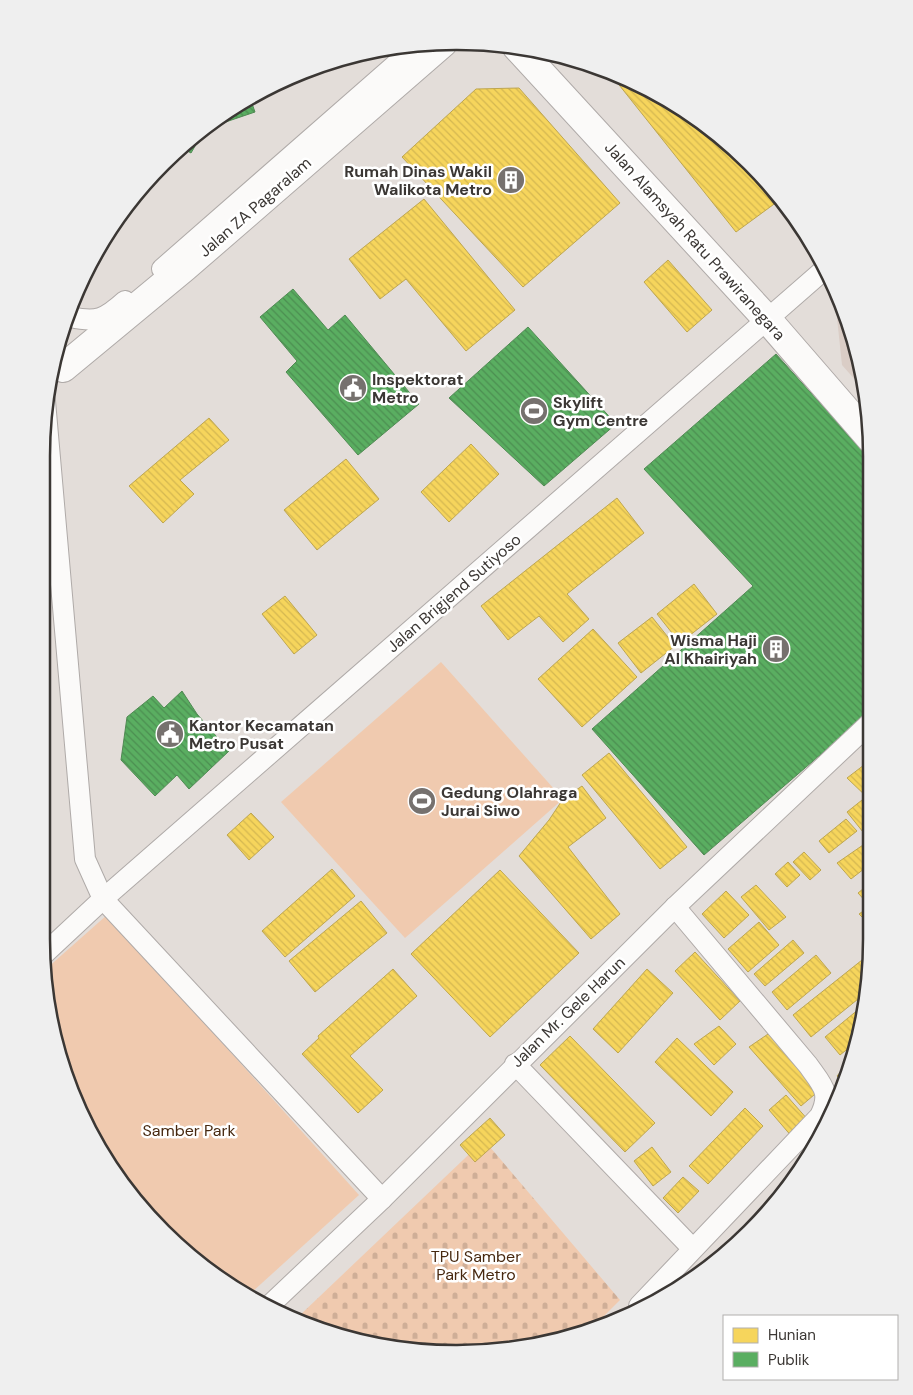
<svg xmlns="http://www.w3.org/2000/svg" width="913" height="1395" font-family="'DM Sans',sans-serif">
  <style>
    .built { fill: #dacdc6 }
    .green { fill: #f0caaf }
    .cemetery { fill: url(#cemetery-stones) }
    .homes { fill: url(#homes-back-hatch); stroke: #bea650 }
    .public { fill: url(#public-back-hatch); stroke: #518a54 }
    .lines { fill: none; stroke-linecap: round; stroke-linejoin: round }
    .street-casing { stroke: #afaaa8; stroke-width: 22 }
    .primary-casing { stroke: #afaaa8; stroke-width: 30 }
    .street { stroke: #fbfaf9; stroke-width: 20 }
    .primary { stroke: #fbfaf9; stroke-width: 28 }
    .labels { text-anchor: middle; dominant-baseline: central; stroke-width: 5; stroke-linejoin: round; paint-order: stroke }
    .poi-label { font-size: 16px; font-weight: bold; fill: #3b3734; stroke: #fff; text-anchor: start }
    .street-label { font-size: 16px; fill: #3b3734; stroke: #fff }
    .park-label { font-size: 16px; fill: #472910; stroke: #fff }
    .rim { fill: none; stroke: #3b3734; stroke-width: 2.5 }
  </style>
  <defs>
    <pattern id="cemetery-stones" width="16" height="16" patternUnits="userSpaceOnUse" patternTransform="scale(1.25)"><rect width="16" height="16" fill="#f0caaf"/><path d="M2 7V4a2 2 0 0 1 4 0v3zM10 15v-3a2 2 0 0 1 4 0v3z" fill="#cfae97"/></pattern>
    <pattern id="homes-back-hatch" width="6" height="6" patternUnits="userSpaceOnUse" patternTransform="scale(1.25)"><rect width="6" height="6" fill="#f6d55c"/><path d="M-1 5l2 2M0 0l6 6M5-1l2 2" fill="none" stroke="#d4b751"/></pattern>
    <pattern id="public-back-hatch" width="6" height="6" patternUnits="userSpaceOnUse" patternTransform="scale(1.25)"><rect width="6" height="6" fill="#5aae61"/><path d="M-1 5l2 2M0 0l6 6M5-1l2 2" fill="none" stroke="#4c8e51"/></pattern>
  </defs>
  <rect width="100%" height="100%" fill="#e3ddd9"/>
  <!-- built -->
  <polygon class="built" points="844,312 858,349 865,391 842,365 837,318"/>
  <!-- green -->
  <g class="green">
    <polygon points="441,662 563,799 405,938 281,802"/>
    <polygon points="107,915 359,1195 251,1293 204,1268 111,1169 63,1072 46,969"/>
  </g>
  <!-- cemetery -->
  <polygon class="cemetery" points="484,1140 620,1300 593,1327 564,1340 456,1354 323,1332 297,1318"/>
  <!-- homes -->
  <g class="homes">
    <polygon points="608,71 664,97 730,144 781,199 736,232"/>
    <polygon points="519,88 620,203 523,287 402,157 476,89"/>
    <polygon points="424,199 515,310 466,351 406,279 380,299 349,259"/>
    <polygon points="668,260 712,310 687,332 644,282"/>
    <polygon points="209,418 229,440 180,480 194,494 163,523 129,486"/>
    <polygon points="471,444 499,474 449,522 421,492"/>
    <polygon points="346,459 379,499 317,550 284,510"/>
    <polygon points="617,498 644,533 567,594 589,619 563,642 539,616 508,640 481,606"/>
    <polygon points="694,584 717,614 680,643 657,614"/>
    <polygon points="285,596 317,635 294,654 262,614"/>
    <polygon points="652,617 675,646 641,673 618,643"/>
    <polygon points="593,629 637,677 582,727 538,679"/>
    <polygon points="609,753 687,847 660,869 582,775"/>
    <polygon points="864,765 869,772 869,799 847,778"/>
    <polygon points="582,786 606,818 568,847 620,914 591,939 519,856 549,820 563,799"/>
    <polygon points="862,800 869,809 869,827 863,832 847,812"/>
    <polygon points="251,813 274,837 249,860 227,835"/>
    <polygon points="846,819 857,831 829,853 819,841"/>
    <polygon points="863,845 869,852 869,865 851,879 837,863"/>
    <polygon points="804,852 821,870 810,880 793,862"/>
    <polygon points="788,862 800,875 787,887 775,874"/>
    <polygon points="332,869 355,896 285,957 262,931"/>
    <polygon points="500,870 579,953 490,1037 411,954"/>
    <polygon points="869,884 869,905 858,893"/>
    <polygon points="756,885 786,917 769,930 741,897"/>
    <polygon points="726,891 749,915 724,938 702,914"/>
    <polygon points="361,901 387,933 315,992 289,961"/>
    <polygon points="869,907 869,924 859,914"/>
    <polygon points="759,922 779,945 748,972 728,949"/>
    <polygon points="793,940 804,953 765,986 754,974"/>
    <polygon points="695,952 740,1001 720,1020 675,971"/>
    <polygon points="816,955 831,973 787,1010 772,992"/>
    <polygon points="862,960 868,968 868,991 811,1037 793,1015"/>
    <polygon points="393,969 417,996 350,1056 383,1090 358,1113 302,1054 319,1038 318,1036"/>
    <polygon points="647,969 673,993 618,1053 593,1029"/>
    <polygon points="865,1004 855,1043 840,1055 825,1037"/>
    <polygon points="719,1026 736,1044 714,1065 694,1044"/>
    <polygon points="771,1032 821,1089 801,1106 749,1047"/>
    <polygon points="570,1036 655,1123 625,1152 540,1065"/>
    <polygon points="677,1038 733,1092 711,1116 655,1062"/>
    <polygon points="850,1061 844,1082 837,1076"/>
    <polygon points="786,1095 809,1121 793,1138 769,1110"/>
    <polygon points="745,1108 763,1126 708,1184 689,1166"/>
    <polygon points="490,1118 505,1135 475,1162 460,1145"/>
    <polygon points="652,1147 671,1172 653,1186 634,1161"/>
    <polygon points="683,1177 699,1191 678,1213 663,1198"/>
    <polygon points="756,1215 761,1219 736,1241 733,1238"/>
    <polygon points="728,1244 730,1246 703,1270 701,1267"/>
  </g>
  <!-- public -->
  <g class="public">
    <polygon points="250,98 255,112 205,129 191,153 182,148 203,127"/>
    <polygon points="293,289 328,330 345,315 419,404 358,455 286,372 297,361 260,317"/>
    <polygon points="528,327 616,424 544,486 449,398"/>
    <polygon points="776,354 871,460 870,712 704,855 592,729 753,586 644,469"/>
    <polygon points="182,691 197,714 229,751 189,789 177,775 155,796 121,760 127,717 153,696 164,708"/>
  </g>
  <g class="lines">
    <defs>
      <g id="street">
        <polyline points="162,269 419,44"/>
        <path d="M 71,317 C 97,323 105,319 125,301"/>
        <polyline points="45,401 85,859 103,899 382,1199"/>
        <polyline points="44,954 103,899 826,268"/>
        <polyline points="515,1064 692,1248"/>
        <polyline points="271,1304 382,1199 675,907 869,724"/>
        <path d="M 639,1306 L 820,1116 C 832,1092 822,1085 808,1065 L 675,907"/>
      </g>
      <g id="primary">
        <polyline points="516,46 767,319 871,439"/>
        <polyline points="57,361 63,368 185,267 443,43"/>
      </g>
    </defs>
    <!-- street casing -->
    <use href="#street" class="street-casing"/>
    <!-- primary casing -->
    <use href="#primary" class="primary-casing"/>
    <!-- street -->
    <use href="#street" class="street"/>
    <!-- primary -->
    <use href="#primary" class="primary"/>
  </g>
  <!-- icons -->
  <defs>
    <symbol id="building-disc" viewBox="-11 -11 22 22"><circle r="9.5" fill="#76716e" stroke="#fff"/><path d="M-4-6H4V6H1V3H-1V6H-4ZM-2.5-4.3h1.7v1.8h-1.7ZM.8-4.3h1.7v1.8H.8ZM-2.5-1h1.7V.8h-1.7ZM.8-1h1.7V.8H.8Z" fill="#fff"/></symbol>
    <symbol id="civic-disc" viewBox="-11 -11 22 22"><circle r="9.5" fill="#76716e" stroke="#fff"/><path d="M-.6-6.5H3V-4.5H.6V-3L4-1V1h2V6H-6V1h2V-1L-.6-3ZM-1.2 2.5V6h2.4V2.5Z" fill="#fff"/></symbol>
    <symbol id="stadium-disc" viewBox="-11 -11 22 22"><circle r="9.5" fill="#76716e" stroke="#fff"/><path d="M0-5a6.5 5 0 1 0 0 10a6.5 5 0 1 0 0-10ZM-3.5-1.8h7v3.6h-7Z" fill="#fff"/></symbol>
  </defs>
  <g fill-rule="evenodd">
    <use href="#building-disc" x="495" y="164" width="32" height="32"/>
    <use href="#civic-disc" x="337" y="372" width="32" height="32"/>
    <use href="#stadium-disc" x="518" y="395" width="32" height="32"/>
    <use href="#building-disc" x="760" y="633" width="32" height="32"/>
    <use href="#civic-disc" x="154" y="718" width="32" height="32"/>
    <use href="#stadium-disc" x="406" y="785" width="32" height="32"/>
  </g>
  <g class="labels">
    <!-- poi labels -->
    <g class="poi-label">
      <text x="492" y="171" text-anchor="end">Rumah Dinas Wakil<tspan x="492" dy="18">Walikota Metro</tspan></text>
      <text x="372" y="379">Inspektorat<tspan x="372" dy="18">Metro</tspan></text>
      <text x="553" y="402">Skylift<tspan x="553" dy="18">Gym Centre</tspan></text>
      <text x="757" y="640" text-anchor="end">Wisma Haji<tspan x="757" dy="18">Al Khairiyah</tspan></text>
      <text x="189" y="725">Kantor Kecamatan<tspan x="189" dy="18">Metro Pusat</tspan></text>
      <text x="441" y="792">Gedung Olahraga<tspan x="441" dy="18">Jurai Siwo</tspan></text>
    </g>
    <!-- street labels -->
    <g class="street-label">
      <text transform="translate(255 207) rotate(-41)">Jalan ZA Pagaralam</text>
      <text transform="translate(695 241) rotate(48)">Jalan Alamsyah Ratu Prawiranegara</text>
      <text transform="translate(454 593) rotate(-41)">Jalan Brigjend Sutiyoso</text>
      <text transform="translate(568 1012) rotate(-44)">Jalan Mr. Gele Harun</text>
    </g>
    <!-- park labels -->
    <g class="park-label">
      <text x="189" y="1130">Samber Park</text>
      <text x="476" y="1256">TPU Samber<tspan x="476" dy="18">Park Metro</tspan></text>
    </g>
  </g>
  <!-- crop -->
  <path d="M0 0H913V1395H0ZM456 50H457A406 406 0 0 1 863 456V939A406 406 0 0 1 457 1345H456A406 406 0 0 1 50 939V456A406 406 0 0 1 456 50Z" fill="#efefef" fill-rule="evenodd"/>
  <path class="rim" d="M456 50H457A406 406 0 0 1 863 456V939A406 406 0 0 1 457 1345H456A406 406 0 0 1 50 939V456A406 406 0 0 1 456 50Z"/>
  <!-- legend -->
  <rect x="723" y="1315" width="175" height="65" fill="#ffffff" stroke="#b1afae"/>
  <rect x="733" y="1328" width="25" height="15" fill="#f6d55c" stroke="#b1afae"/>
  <text x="768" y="1340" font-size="15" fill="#3b3734">Hunian</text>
  <rect x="733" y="1352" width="25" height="15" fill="#5aae61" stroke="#b1afae"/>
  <text x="768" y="1365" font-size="15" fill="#3b3734">Publik</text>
</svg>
